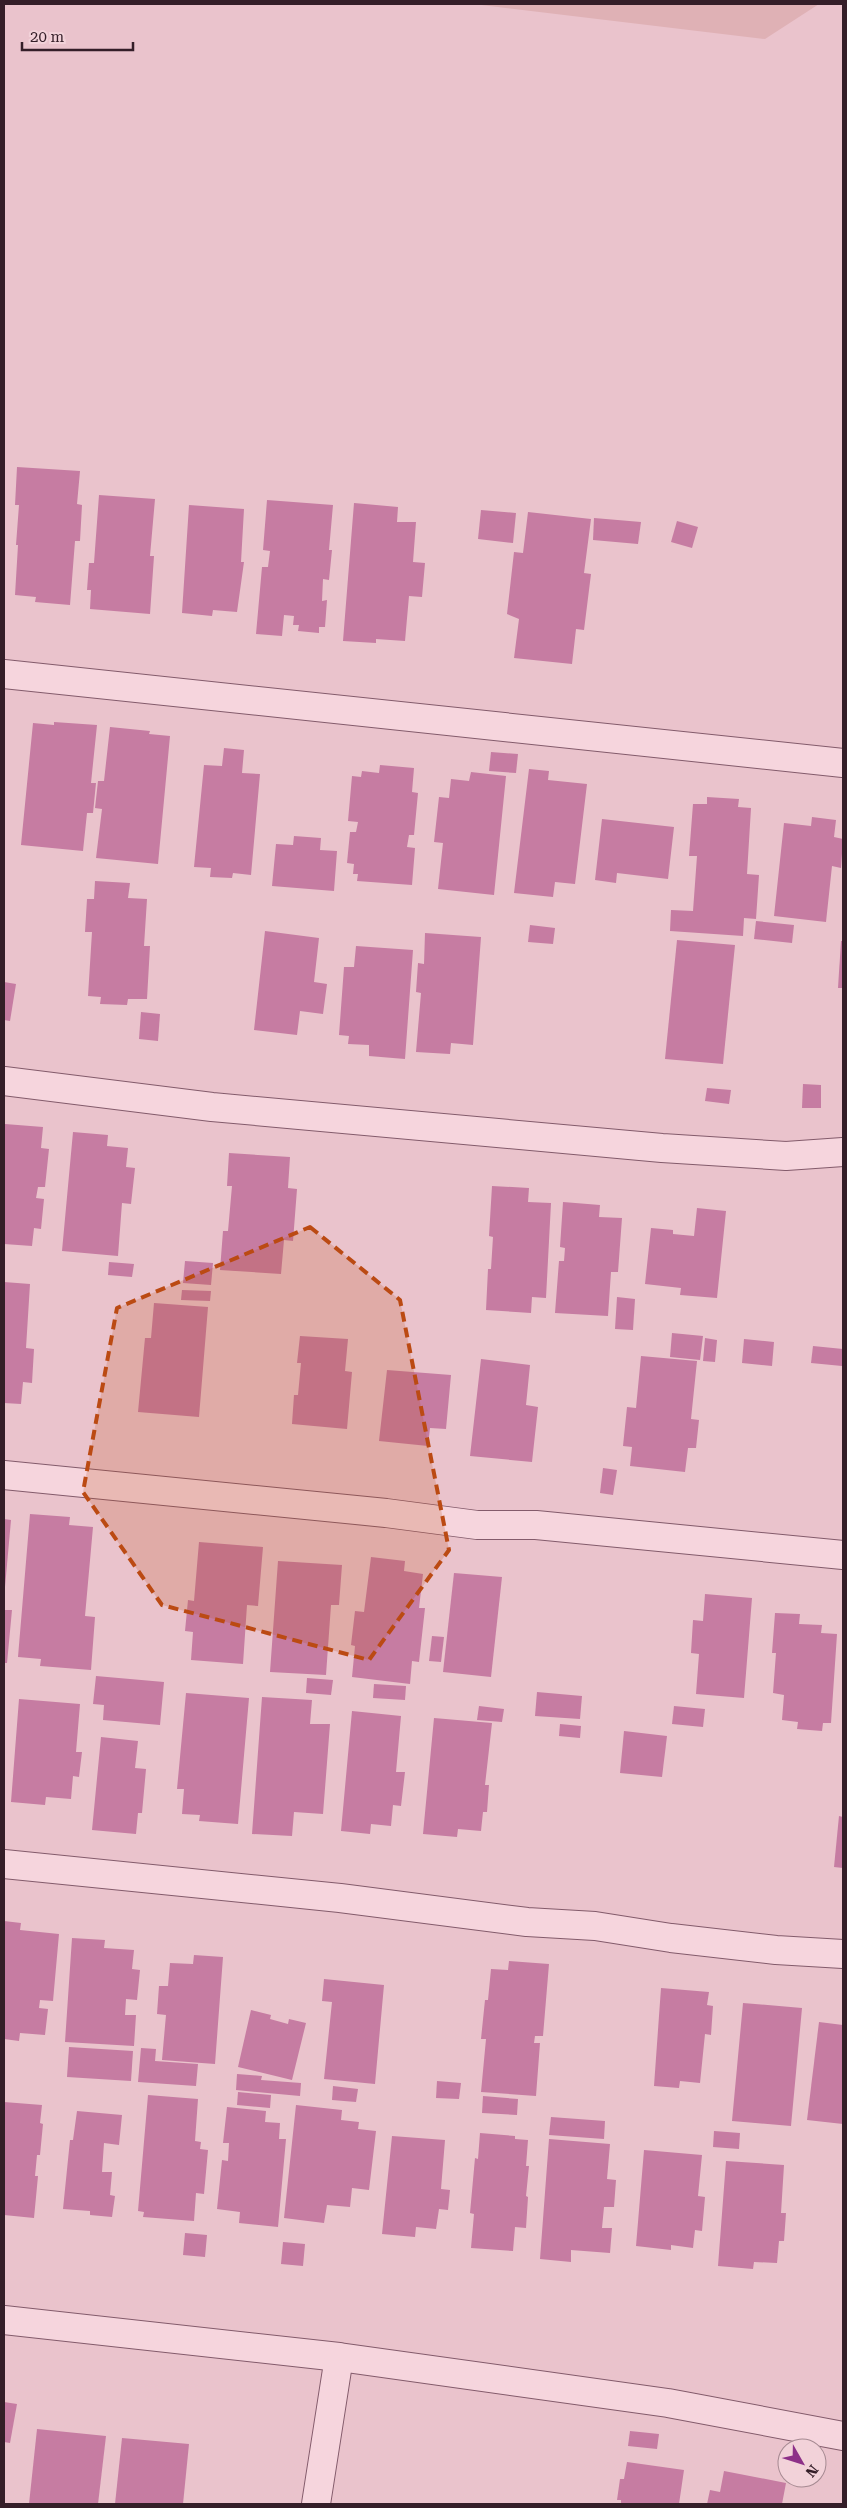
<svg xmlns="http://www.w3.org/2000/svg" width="847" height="2508" font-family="'Roboto Serif',serif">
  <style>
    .farmland { fill: #dfb1b5 }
    .building { fill: #c67ca2 }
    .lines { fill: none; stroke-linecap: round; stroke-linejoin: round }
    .minor-casing { stroke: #835b6b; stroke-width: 30 }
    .minor { stroke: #f6d5dd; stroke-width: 28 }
    .marked { fill: #bb4a13; fill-opacity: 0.2; stroke: #bb4a13; stroke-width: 4; stroke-dasharray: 10 6; stroke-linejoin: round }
  </style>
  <rect width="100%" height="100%" fill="#eac3cc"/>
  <!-- farmland -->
  <polygon class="farmland" points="473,4 819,4 765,39"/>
  <!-- building -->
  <g class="building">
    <polygon points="17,467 80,471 77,504 82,505 80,541 75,541 70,605 35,602 36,597 15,595 18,545 16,545 19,505 15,505"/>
    <polygon points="99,495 155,499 150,556 154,556 150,614 90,609 91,590 87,590 89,563 94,563"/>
    <polygon points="267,500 333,505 329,550 332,550 329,580 323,579 322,601 327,600 325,627 319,627 319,633 298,631 299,625 293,625 294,616 284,615 282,636 256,634 262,567 268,567 270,551 263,550"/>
    <polygon points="354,503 398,507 397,522 416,522 413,562 425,563 422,597 409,596 405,641 376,639 376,643 343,641"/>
    <polygon points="189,505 244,509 241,562 244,562 237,612 213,610 212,616 182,613"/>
    <polygon points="481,510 516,513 513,543 478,539"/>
    <polygon points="528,512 591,519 584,573 591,574 584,630 576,629 572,664 514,658 519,619 507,614 514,552 523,553"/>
    <polygon points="594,518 641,522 638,544 593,540"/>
    <polygon points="677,521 698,527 692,548 671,542"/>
    <polygon points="54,722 97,725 91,783 96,783 93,813 87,813 83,851 21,845 33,723 54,725"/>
    <polygon points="110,727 150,731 149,734 170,736 158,864 96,858 102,809 95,808 98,781 104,781"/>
    <polygon points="224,748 244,750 242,773 260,774 251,875 233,873 232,878 210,877 211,868 194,867 204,765 222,766"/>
    <polygon points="491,752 518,754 516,773 489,771"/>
    <polygon points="380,765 414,768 412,792 418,793 414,835 409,835 407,847 415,848 412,885 357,881 358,874 353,874 354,864 347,863 350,832 356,832 358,822 348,821 352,776 361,777 362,771 379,773"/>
    <polygon points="529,769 549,771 548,780 587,784 575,884 555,882 553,897 514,893"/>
    <polygon points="471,772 506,776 494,895 438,889 443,843 434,842 439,797 449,798 451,779 469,781"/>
    <polygon points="707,797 739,799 738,807 751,808 747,874 759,875 756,919 744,918 743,936 670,931 671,910 693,911 697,856 689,856 693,804 707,804"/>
    <polygon points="812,817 836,820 834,837 843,839 841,868 832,866 826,922 774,916 784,823 811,826"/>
    <polygon points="602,819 674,827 668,879 617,873 616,883 595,880"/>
    <polygon points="294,836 321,838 320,850 337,851 334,891 272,886 276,844 293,845"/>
    <polygon points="95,881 130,883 128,898 147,899 144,946 150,946 147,999 128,999 127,1005 100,1004 101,997 88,996 92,932 85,932 87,899 94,899"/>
    <polygon points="756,921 794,925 792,943 754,939"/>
    <polygon points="530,925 555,928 553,944 528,942"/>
    <polygon points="265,931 319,938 314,982 327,984 323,1014 300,1011 297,1035 254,1030"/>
    <polygon points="425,933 481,937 473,1045 451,1043 450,1054 416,1052 421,993 416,992 418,963 424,964"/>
    <polygon points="677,940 735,945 723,1064 665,1059"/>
    <polygon points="841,941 843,941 843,988 838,988"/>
    <polygon points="356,946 413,950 405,1059 369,1056 369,1045 348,1044 349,1036 339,1035 344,967 354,967"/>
    <polygon points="4,982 16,984 10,1021 4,1020"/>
    <polygon points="141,1012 160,1014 158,1041 139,1039"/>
    <polygon points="803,1084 821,1085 821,1108 802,1108"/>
    <polygon points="707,1088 731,1090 729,1104 705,1101"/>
    <polygon points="5,1124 43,1127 41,1148 49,1149 45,1187 38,1187 36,1198 44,1199 41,1229 34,1228 32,1246 4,1244"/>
    <polygon points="73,1132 108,1135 107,1146 128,1148 126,1167 135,1168 131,1204 122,1203 118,1256 62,1251"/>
    <polygon points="229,1153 290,1157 288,1188 297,1189 293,1241 284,1240 281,1274 220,1270 223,1231 228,1231 232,1186 227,1186"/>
    <polygon points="492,1186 529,1188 528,1202 551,1203 546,1298 532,1297 531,1313 486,1310 488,1269 491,1269 493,1237 489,1236"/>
    <polygon points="563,1202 600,1205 599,1217 622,1218 618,1272 611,1272 608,1316 555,1313 559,1261 564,1261 565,1248 560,1247"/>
    <polygon points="697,1208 726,1211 717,1298 680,1295 681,1288 645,1284 651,1228 673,1230 673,1234 694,1236"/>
    <polygon points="185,1261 213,1263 211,1285 183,1283"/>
    <polygon points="109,1262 134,1264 132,1277 108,1275"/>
    <polygon points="4,1282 30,1284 26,1348 34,1349 32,1383 23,1382 21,1404 4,1403"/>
    <polygon points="182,1290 211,1291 210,1301 181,1300"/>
    <polygon points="617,1297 635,1299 633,1330 615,1329"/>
    <polygon points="154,1303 208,1307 199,1417 138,1412 145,1338 151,1338"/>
    <polygon points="672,1333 703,1336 700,1360 670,1357"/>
    <polygon points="300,1336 348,1339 345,1371 352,1372 347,1429 292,1424 294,1395 298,1395 301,1363 297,1363"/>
    <polygon points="705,1338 717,1340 715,1362 703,1361"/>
    <polygon points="744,1339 774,1342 772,1366 742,1363"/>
    <polygon points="813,1346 843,1349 842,1366 811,1363"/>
    <polygon points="641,1356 697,1361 691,1419 699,1420 696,1448 688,1448 685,1472 630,1466 632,1447 623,1446 627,1407 636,1408"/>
    <polygon points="481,1359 530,1365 526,1405 538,1407 532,1462 470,1456"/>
    <polygon points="387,1370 451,1375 446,1429 430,1428 428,1446 379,1441"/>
    <polygon points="603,1468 617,1470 613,1495 600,1493"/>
    <polygon points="30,1514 70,1517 69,1525 93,1527 85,1616 95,1617 91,1670 40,1666 41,1659 18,1657"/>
    <polygon points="4,1519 11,1520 5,1587 4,1587"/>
    <polygon points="199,1542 263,1547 258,1606 247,1605 243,1664 191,1660 193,1632 185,1631 188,1600 194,1601"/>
    <polygon points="371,1557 405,1561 404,1571 423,1574 419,1608 425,1608 419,1662 412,1661 410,1684 352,1677 355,1646 351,1645 355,1611 364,1612"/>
    <polygon points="278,1561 342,1565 339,1605 331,1605 326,1675 270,1672"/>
    <polygon points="454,1573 502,1577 491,1677 443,1672"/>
    <polygon points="705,1594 752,1598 744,1698 696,1694 699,1654 691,1653 693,1620 703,1621"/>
    <polygon points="4,1610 12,1610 7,1663 4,1663"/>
    <polygon points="775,1613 800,1614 799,1624 822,1625 821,1633 837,1634 831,1723 823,1723 822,1731 797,1729 798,1722 782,1720 784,1695 773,1693 776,1653 772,1653"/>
    <polygon points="432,1636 444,1637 441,1662 429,1661"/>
    <polygon points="96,1676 164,1682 160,1725 103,1720 104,1705 93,1704"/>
    <polygon points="307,1678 333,1680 331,1695 306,1693"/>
    <polygon points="374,1684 406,1686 405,1700 373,1698"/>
    <polygon points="537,1692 582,1696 580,1719 535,1716"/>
    <polygon points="186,1693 249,1698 238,1824 199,1821 200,1815 182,1814 184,1789 177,1789"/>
    <polygon points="262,1697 312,1700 310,1724 330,1724 323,1814 294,1812 292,1836 252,1834"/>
    <polygon points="19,1699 80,1704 76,1752 82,1752 79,1777 73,1776 71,1799 46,1797 45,1805 11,1802"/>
    <polygon points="479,1706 504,1709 502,1722 477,1720"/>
    <polygon points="674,1706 705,1709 703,1727 672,1724"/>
    <polygon points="352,1711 401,1716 396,1772 405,1772 401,1806 393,1805 391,1826 371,1824 370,1834 341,1831"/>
    <polygon points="434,1718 492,1723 485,1785 489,1785 487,1812 483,1812 481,1831 458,1829 457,1837 423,1834"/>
    <polygon points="560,1724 581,1726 580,1738 559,1736"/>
    <polygon points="624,1731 667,1736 662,1777 620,1773"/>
    <polygon points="101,1737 138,1741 135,1768 146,1769 142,1813 138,1813 136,1834 92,1830"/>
    <polygon points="839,1816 843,1817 843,1868 834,1867"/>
    <polygon points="4,1921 21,1923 20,1930 59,1934 53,2001 40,2000 39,2008 48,2009 45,2035 20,2033 19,2041 4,2039"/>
    <polygon points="72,1938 105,1940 104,1948 134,1950 132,1969 140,1970 137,2000 126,1999 125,2015 136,2015 134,2046 65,2042"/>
    <polygon points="194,1955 223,1957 215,2064 162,2060 166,2015 157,2014 159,1986 168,1986 170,1963 193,1964"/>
    <polygon points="509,1961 549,1964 543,2036 535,2036 534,2043 540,2043 536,2096 481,2092 486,2039 481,2039 485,2000 488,2000 491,1969 508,1970"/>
    <polygon points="324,1979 384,1985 375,2084 324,2079 332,2002 322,2001"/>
    <polygon points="661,1988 709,1992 707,2005 713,2006 711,2035 705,2034 700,2083 680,2081 679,2088 654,2086"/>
    <polygon points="743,2003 802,2008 791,2126 732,2121"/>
    <polygon points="251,2010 271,2015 270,2019 288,2024 289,2019 306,2023 292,2080 238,2067"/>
    <polygon points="819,2022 843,2025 843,2124 807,2120"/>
    <polygon points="69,2047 133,2051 131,2081 67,2077"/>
    <polygon points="141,2048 156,2049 155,2061 198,2064 196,2086 138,2082"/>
    <polygon points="237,2074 262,2076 261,2080 301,2083 300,2096 236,2090"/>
    <polygon points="437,2081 461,2083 459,2099 436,2098"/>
    <polygon points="333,2086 358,2089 356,2102 332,2100"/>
    <polygon points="238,2092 271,2095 270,2108 237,2105"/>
    <polygon points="148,2095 198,2099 195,2141 201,2142 200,2149 208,2150 204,2194 196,2193 194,2221 143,2217 144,2212 138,2211"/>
    <polygon points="483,2096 518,2099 517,2115 482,2113"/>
    <polygon points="4,2102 42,2105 40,2123 43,2124 40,2155 37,2155 35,2176 38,2176 34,2218 4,2215"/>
    <polygon points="296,2105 342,2110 341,2120 359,2122 358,2129 376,2131 369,2190 352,2188 350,2207 327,2205 324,2223 284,2218"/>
    <polygon points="227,2107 266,2111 265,2122 280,2123 279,2139 286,2139 278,2227 239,2223 240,2212 217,2209 222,2160 228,2161 229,2143 223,2143"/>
    <polygon points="77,2111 122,2115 119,2145 104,2143 102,2172 112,2172 110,2195 115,2196 112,2217 90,2215 90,2211 63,2209 70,2140 73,2140"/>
    <polygon points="551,2117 605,2121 604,2139 549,2135"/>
    <polygon points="714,2131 740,2133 739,2149 713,2147"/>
    <polygon points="480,2133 515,2136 515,2139 528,2140 526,2166 529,2166 526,2196 528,2197 526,2228 515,2227 513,2251 471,2248 474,2214 470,2213 475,2158 478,2159"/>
    <polygon points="392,2136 445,2140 441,2189 450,2190 448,2210 439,2209 436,2229 416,2227 415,2237 382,2234"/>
    <polygon points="549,2139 610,2144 607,2179 616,2180 614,2207 604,2207 602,2228 612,2228 610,2253 571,2250 571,2262 540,2259"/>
    <polygon points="644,2150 702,2155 698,2196 705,2197 702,2231 695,2230 693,2248 671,2245 671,2250 636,2246"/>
    <polygon points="726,2161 784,2165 781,2213 786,2213 784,2241 779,2241 777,2263 754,2262 753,2269 718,2266"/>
    <polygon points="185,2233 207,2235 205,2257 183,2255"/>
    <polygon points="283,2242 305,2244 303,2266 281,2264"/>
    <polygon points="4,2402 17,2404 10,2443 4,2442"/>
    <polygon points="37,2429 106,2436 98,2504 29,2504"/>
    <polygon points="630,2431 659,2434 657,2449 628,2446"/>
    <polygon points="122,2438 189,2444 183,2504 115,2504"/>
    <polygon points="627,2462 684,2470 679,2504 621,2504 621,2500 617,2500 620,2479 624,2479"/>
    <polygon points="724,2471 786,2483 782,2504 707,2504 710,2490 720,2492"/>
  </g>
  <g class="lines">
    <defs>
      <g id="minor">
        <polyline points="4,674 843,763"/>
        <polyline points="4,1081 212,1107 662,1148 786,1156 843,1152"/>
        <polyline points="4,1475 386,1513 477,1525 536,1525 843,1555"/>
        <polyline points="4,1864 340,1898 527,1922 595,1926 671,1938 776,1950 843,1954"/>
        <polyline points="4,2320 339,2357 668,2403 843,2436"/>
        <polyline points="316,2504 339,2357"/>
      </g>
    </defs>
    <!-- minor casing -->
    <use href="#minor" class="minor-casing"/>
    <!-- minor -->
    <use href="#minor" class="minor"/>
  </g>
  <!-- marked area -->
  <path class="marked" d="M 310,1227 L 400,1300 L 449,1550 L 369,1660 L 162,1605 L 83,1492 L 117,1308 Z"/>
  <!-- border -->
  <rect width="847" height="2508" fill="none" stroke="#341e28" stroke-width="10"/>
  <!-- north arrow -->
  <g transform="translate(802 2463) rotate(129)"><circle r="24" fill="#f2d2d9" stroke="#a68a92"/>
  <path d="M0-4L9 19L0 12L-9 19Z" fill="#8d3088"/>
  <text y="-8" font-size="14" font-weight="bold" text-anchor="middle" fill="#341e28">N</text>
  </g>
  <!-- scale -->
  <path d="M22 42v8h111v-8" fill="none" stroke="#341e28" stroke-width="2.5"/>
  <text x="30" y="42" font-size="15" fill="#341e28" stroke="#f2d2d9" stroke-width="4" paint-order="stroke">20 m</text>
</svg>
